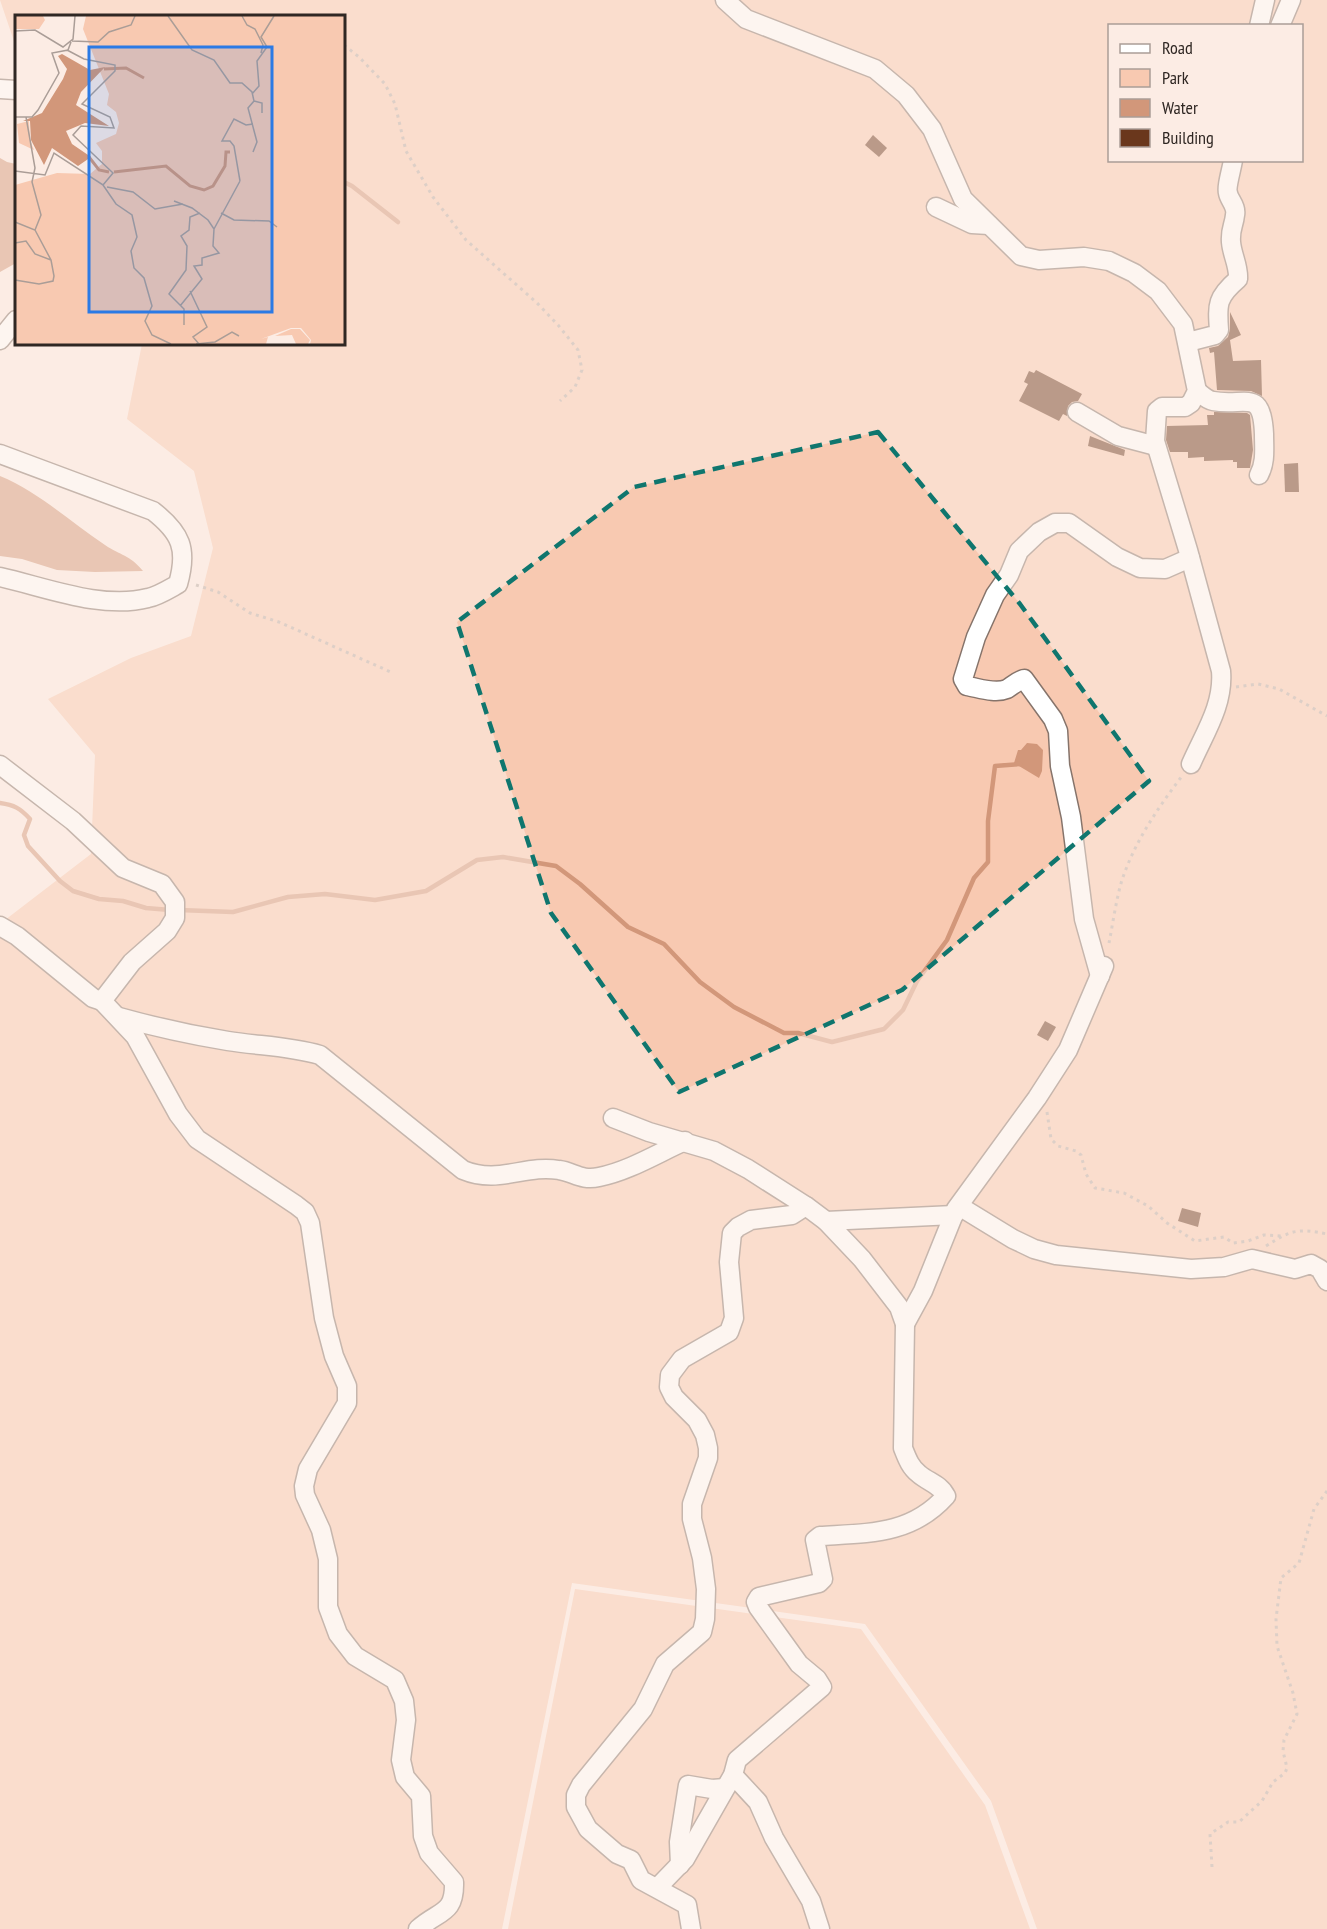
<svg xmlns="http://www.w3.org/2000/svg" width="1327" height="1929" font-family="'PT Sans Narrow',sans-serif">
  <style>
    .green { fill: #f8c9b1; fill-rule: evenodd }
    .water { fill: #d2977a }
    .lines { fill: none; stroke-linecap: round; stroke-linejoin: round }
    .stream { stroke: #d2977a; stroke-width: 4.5 }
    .building { fill: #6a371c }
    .minor-casing { stroke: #86746b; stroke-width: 21 }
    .path { stroke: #b9aca5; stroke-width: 3; stroke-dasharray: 3 4.5; stroke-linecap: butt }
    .minor { stroke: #fff; stroke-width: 18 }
    .marked { fill: none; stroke: #0f766e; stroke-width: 4.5; stroke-dasharray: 12 8; stroke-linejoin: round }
    .inset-river { fill: none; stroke: #d2977a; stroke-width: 3 }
    .inset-road { fill: none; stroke: #aa9d97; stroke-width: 1.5 }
    .view { fill: #2b7ae5; fill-opacity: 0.15; stroke: #2b7ae5; stroke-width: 3 }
    .inset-edge { fill: none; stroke: #2f2723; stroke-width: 3 }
  </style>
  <rect width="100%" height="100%" fill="#fcece4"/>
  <!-- green -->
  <g class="green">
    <path d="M 0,0 L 1327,0 L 1327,1929 L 1037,1929 L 991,1801 L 865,1624 L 572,1583 L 502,1929 L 0,1929 L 0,920 L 5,920 L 91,854 L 95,755 L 48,699 L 131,658 L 191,636 L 213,548 L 194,471 L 127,419 L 142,344 L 344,344 L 344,16 L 16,16 L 16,47 ZM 1110,26 L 1302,26 L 1302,160 L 1110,160 Z"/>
    <polygon points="575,1589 861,1629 985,1805 1030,1929 508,1929"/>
  </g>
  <!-- water -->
  <g class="water">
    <polygon points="0,158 7,162 16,164 16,263 0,272"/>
    <path d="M 0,476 C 39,492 70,522 105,545 C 121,556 129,554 143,571 L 95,572 L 57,570 L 22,559 L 0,556 Z"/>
    <polygon points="1027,743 1037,744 1043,750 1042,771 1039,778 1014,763 1018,750 1021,750"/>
  </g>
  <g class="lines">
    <!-- stream -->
    <g class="stream">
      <polyline points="344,182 352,186 398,222"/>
      <path d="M 0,803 C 14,805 20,808 30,819 L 24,835 L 28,846 L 60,881 L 73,891 L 99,899 L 123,901 L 146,908 L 170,910"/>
      <polyline points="179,910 233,912 288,897 325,894 375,900 426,891 477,860 503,857 556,866 580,884 628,927 664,944 700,982 734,1007 784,1033 798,1033 832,1042 884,1029 903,1010 917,981 947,940 974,878 988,862 988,821 995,766 1020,764"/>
    </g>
  </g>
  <!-- building -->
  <g class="building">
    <polygon points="873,135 887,148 879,157 865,145"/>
    <polygon points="1230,312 1241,335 1230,340 1233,361 1261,360 1262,396 1251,391 1217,390 1214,352 1210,353 1209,348 1218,346 1228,337 1230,329"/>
    <polygon points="1036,370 1082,394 1078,401 1072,402 1068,406 1067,416 1063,414 1059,421 1019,401 1028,384 1024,382 1029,371 1034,373"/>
    <polygon points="1214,412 1247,413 1250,415 1253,450 1250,468 1237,468 1237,462 1233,462 1233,460 1204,461 1204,457 1188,458 1188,452 1170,452 1166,440 1167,426 1208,425 1207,415 1214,415"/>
    <polygon points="1090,436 1125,450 1124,456 1088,446"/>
    <polygon points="1298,463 1299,492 1285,492 1284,464"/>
    <polygon points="1045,1021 1056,1027 1048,1041 1037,1035"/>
    <polygon points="1182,1208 1201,1213 1198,1227 1178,1221"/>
  </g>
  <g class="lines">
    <defs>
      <g id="minor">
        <path d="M 725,0 L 746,19 L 875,69 L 906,95 L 932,129 L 963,199 L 1021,256 L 1039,260 L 1084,257 L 1109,261 L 1134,273 L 1158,291 L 1183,324 L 1197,391 L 1191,403 L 1185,407 L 1162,407 L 1157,411 L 1155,441 L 1188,550 L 1221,671 C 1224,705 1204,734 1191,764"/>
        <polyline points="1259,26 1265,0"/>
        <polyline points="1280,26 1291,0"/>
        <polyline points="0,89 16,90"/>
        <polyline points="936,207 972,224 989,225"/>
        <polyline points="0,340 16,320"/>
        <path d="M 1188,342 L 1215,335 L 1219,330 C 1217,304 1217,297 1238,279 C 1239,266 1232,255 1231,242 C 1230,228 1234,226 1235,215 C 1237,206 1229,200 1228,193 C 1226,187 1232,168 1233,160"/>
        <path d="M 1197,391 C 1202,395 1207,400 1213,401 C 1245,407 1262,387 1264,434 C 1264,449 1266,462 1259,475"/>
        <polyline points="1077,412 1118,436 1156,446"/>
        <path d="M 0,454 L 153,511 C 181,533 188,549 178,584 C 169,589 158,596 148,598 C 102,610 45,587 0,577"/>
        <polyline points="0,765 73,821 123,868 162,884 175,902 175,918 167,931 132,962 102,1001 93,998 17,936 0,926"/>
        <path d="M 1100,976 L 1084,919 L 1071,817 L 1060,766 L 1058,731 L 1053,719 L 1024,679 C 1017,681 1012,686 1007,689 C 995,694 979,688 967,686 L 963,679 L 976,637 L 995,595 L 1009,575 L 1019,551 L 1039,532 L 1055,523 L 1069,523 L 1117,557 L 1140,568 L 1165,569 L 1190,558"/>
        <path d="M 102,1001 L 135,1036 L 178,1114 L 197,1139 L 296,1205 L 305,1212 L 310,1223 L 324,1318 L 334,1356 L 347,1386 L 347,1403 L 308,1469 L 304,1486 L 305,1495 L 321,1530 L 328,1559 L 328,1607 L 338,1634 L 355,1656 L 395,1680 L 404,1701 L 406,1720 L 401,1760 L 405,1777 L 421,1796 L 423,1836 L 429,1853 L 454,1882 C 455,1915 439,1910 418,1929"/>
        <path d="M 119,1017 C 155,1027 191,1035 228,1041 C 259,1046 289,1046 320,1055 L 463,1170 C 499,1185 525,1164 559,1170 C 574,1172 581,1181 599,1177 C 629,1171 658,1153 685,1141"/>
        <path d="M 613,1118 L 649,1132 L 714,1151 L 748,1169 L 806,1206 L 826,1221 L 862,1259 L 899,1307 L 905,1324 L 903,1448 C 907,1458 910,1467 919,1474 C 928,1482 940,1484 946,1496 C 911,1535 869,1533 820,1536 L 815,1540 L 823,1579 L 819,1583 L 759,1597 L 756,1602 L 758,1607 L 799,1664 L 817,1679 L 822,1687 L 737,1760 L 733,1775 L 685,1859 L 657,1888"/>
        <polyline points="959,1206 1013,1239 1034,1249 1056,1255 1191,1269 1224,1267 1252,1259 1295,1269 1311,1264 1320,1269 1327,1281"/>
        <polyline points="826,1221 954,1215"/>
        <polyline points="905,1324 923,1291 956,1209 1037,1098 1068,1050 1104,966"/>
        <polyline points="733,1775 758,1802 774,1838 811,1901 820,1929"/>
        <polyline points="680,1865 679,1842 688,1785 712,1789 725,1788"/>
        <polyline points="691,1929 687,1905 641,1880 631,1860 617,1854 588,1829 576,1807 576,1795 581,1785 643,1709 665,1664 702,1632 705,1619 706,1589 702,1558 692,1519 692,1504 708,1458 708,1448 705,1435 697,1420 674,1397 669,1387 670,1375 682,1359 729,1332 734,1318 729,1262 732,1233 738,1227 751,1220 792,1215 806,1206"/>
      </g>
    </defs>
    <!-- minor casing -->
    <use href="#minor" class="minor-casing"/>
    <!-- path -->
    <g class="path">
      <polyline points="344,45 359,57 385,84 395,104 406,151 433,197 466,240 537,303 558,325 578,350 582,370 575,387 560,401"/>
      <polyline points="196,585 218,592 250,613 279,622 393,673"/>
      <polyline points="1236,687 1258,684 1279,689 1327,716"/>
      <path d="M 1109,943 C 1113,923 1116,900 1122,880 C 1135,841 1158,808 1182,776"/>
      <polyline points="1047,1112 1051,1139 1058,1146 1076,1151 1081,1155 1086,1174 1095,1188 1124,1193 1148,1206 1167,1223 1195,1241 1224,1237 1233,1243 1248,1241 1264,1235 1282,1236"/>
      <path d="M 1266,1246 C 1291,1230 1298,1228 1327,1234"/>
      <polyline points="1212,1867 1210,1834 1228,1822 1239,1822 1262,1801 1273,1782 1285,1773 1287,1768 1283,1751 1284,1740 1297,1714 1293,1693 1277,1646 1276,1619 1281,1578 1299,1563 1314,1509 1327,1491"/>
    </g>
    <!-- minor -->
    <use href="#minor" class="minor"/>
  </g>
  <!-- marked area -->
  <path d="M0 0H1327V1929H0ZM 878,432 L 1020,604 L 1149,781 L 902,990 L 679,1092 L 551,913 L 457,622 L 634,487 Z" fill="#fcece4" fill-opacity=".55" fill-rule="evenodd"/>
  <path class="marked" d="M 878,432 L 1020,604 L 1149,781 L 902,990 L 679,1092 L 551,913 L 457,622 L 634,487 Z"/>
  <!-- overview -->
  <g transform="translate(15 15)">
    <rect width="330" height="330" fill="#fcece4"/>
    <path d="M 0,1 L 28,1 L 30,5 L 24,14 L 0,14 ZM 71,1 L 330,1 L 330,329 L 295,329 L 296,325 L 286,313 L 276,313 L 246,324 L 253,322 L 251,329 L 0,329 L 0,170 L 42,158 L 75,159 L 87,149 L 87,136 L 81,128 L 101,119 L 104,108 L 101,97 L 92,90 L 94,79 L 68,14 ZM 14,106 L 15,125 L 19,135 L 4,128 L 2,109 ZM 276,314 L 285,314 L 295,325 L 293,329 L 281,329 L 277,320 L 260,321 Z" fill="#f8c9b1"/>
    <path d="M 47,39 L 75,55 L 90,52 L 66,77 L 61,90 L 94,111 L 70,108 L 51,116 L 57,129 L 76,142 L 63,151 L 37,133 L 29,150 L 16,125 L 15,106 L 8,106 L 27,98 L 48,64 L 52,54 L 43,41 Z" fill="#d2977a"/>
    <path class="inset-river" d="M 89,54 L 111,53 L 129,63M 74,142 L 84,155 L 94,157M 99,157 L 151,151 L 175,171 L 189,175 L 198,171 L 210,151 L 211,137 L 215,137"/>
    <path class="inset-road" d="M 153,1 L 177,35 L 199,45 L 215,68 L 227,68 L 237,77 L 239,86 L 233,93 L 242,127 L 238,137M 227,1 L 232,10 L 240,14 L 248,30 L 246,38M 0,16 L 20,15 L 48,32 L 58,24 L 60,1M 57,26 L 83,27 L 94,17 L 116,10 L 120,1M 237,79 L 244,71 L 242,46 L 252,32 L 246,22 L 259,1M 239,86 L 247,88 L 247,98M 0,102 L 17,102 L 23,95 L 44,58 L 37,38 L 53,35 L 56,27M 11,102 L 20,153 L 17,167 L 26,200 L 20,215M 0,156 L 30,160 L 39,138 L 88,170 L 98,158 L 58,120 L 66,111 L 99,113 L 95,102 L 67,89 L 100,56 L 100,50 L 69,44 L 52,35M 225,166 L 219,131 L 215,126 L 207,126 L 219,104 L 231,110 L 238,109M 88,170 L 101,189 L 117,200 L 122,222 L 116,236 L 119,253 L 129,263 L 137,291 L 130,306 L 137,320 L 156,329M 92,172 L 118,177 L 140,194 L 168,189M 159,186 L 177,193 L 193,205 L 199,214 L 198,231 L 204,238 L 187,243 L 187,250 L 179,251 L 187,264 L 165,291M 206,198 L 219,205 L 254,206 L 262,212M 0,207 L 20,215 L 36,245 L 39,261 L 38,266 L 24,269 L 0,265M 199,214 L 225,166M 0,228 L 11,226 L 20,239 L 36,245M 175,276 L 192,312 L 178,322 L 184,329M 169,310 L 169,294 L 154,279 L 171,255 L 172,231 L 166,221 L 174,215 L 175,202 L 185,198M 181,329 L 200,327 L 217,317 L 224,321"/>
    <path class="view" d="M 74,32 L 257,32 L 257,297 L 74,297 Z"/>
    <rect width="330" height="330" class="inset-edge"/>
  </g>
  <!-- legend -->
  <rect x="1108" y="24" width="195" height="138" fill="#fcece4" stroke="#aa9d97" stroke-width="1.5"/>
  <rect x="1120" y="44" width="30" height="9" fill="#ffffff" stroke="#aa9d97" stroke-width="1.5"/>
  <text x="1162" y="54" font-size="18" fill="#2f2723">Road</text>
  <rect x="1120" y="69" width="30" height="18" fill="#f8c9b1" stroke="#aa9d97" stroke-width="1.5"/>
  <text x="1162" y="84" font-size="18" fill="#2f2723">Park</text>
  <rect x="1120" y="99" width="30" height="18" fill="#d2977a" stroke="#aa9d97" stroke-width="1.5"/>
  <text x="1162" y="114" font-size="18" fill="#2f2723">Water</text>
  <rect x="1120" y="129" width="30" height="18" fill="#6a371c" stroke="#aa9d97" stroke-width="1.5"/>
  <text x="1162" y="144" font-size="18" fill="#2f2723">Building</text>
</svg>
